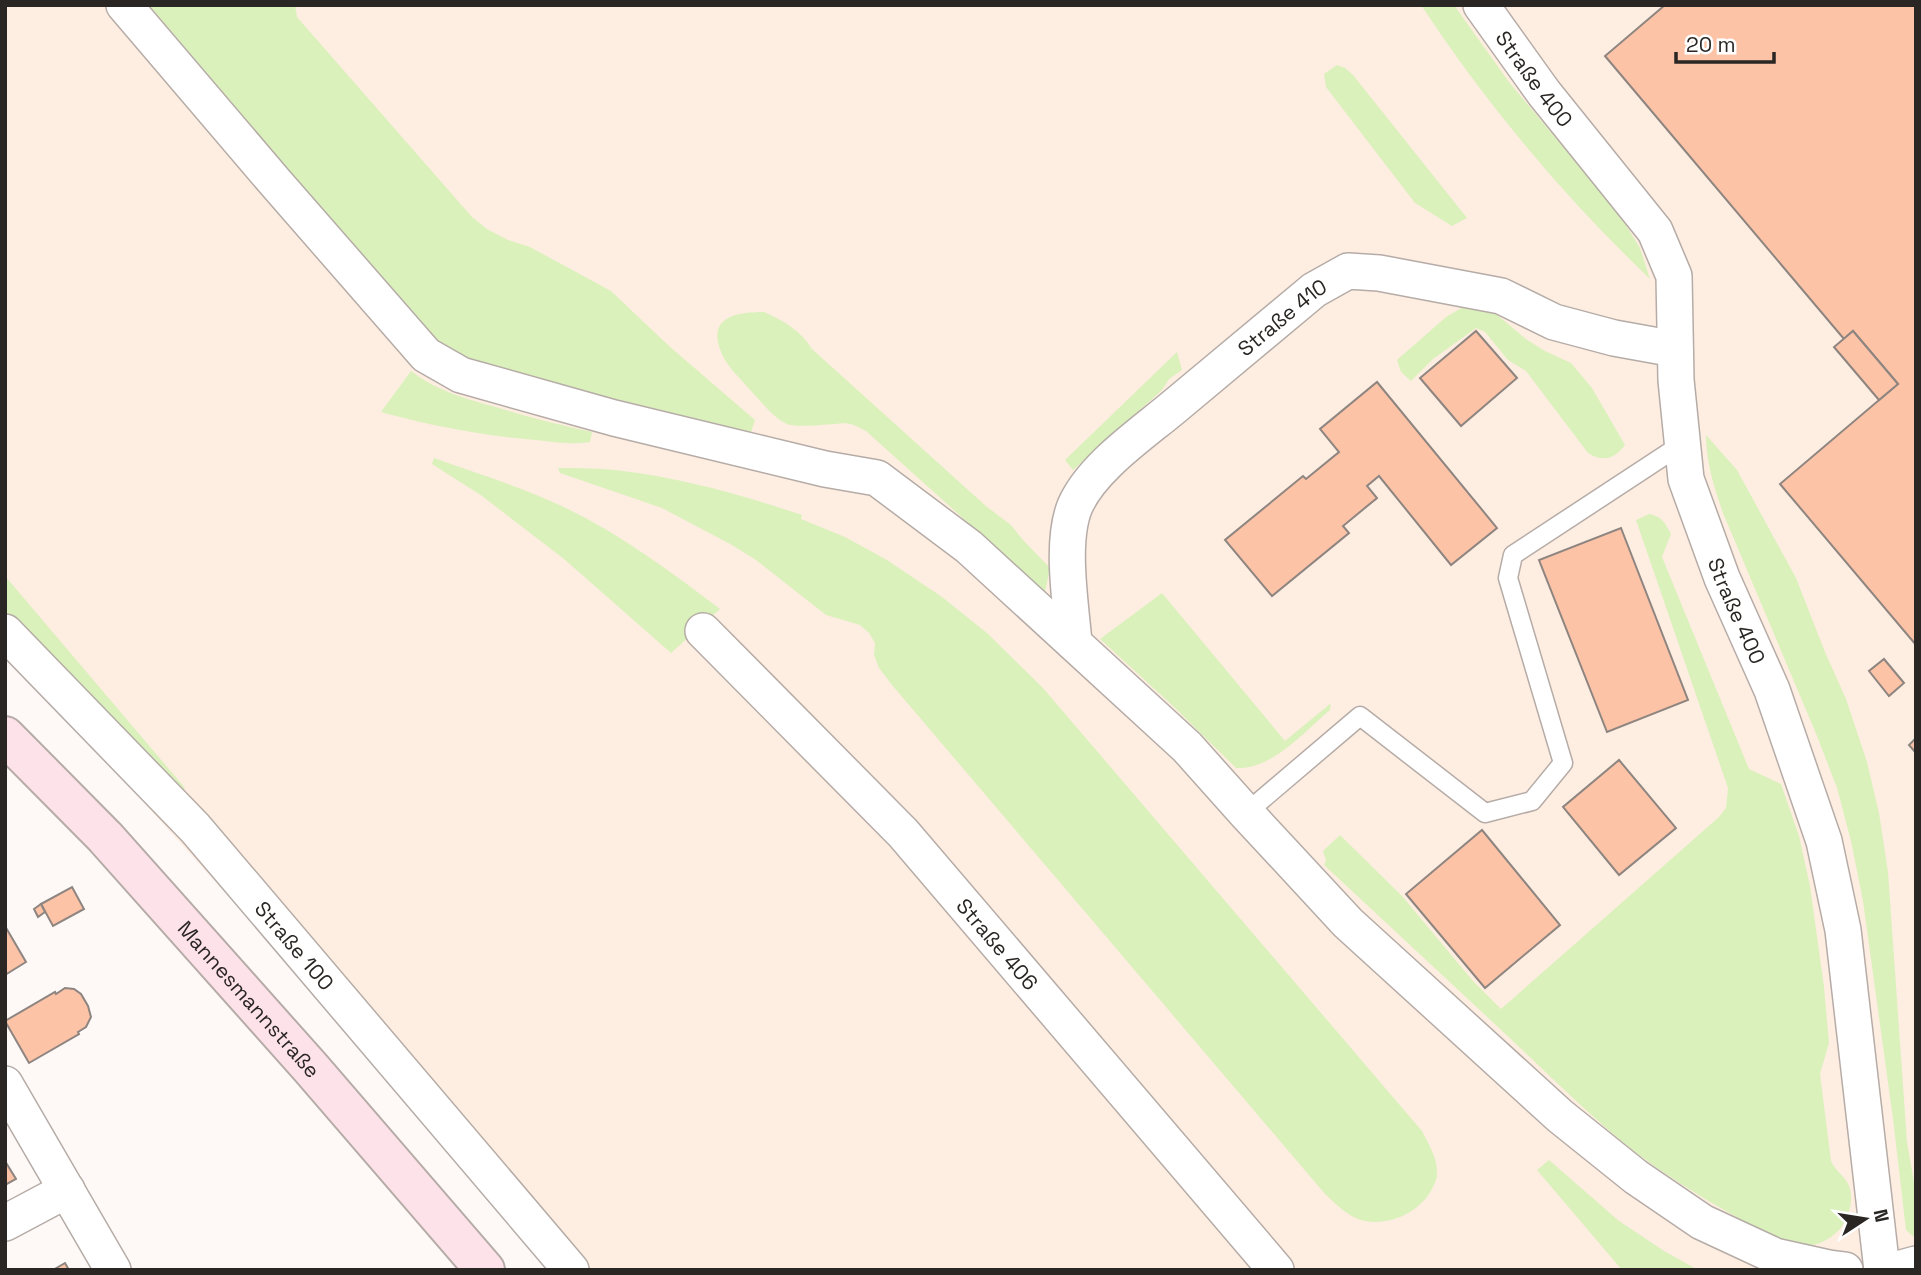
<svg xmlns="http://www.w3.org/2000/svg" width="1921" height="1275" font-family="'Space Grotesk',sans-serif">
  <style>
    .industrial { fill: #feede1 }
    .green { fill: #daf1bb }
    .building { fill: #fcc3a7; stroke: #8e8580; stroke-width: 2 }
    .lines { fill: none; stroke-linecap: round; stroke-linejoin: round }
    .lane-casing { stroke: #b6aca7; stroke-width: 21 }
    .street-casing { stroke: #b6aca7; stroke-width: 38 }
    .secondary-casing { stroke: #b6aca7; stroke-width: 42 }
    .lane { stroke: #fff; stroke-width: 18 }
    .street { stroke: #fff; stroke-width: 35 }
    .secondary { stroke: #fee2e9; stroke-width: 38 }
    .labels { text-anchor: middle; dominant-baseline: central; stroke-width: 7; stroke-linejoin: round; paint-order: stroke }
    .street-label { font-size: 21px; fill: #292624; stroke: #fff }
  </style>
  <rect width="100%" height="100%" fill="#fef9f7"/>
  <!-- industrial -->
  <polygon class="industrial" points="5,5 1916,5 1916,1270 548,1270 331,1013 221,888 129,786 5,658"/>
  <!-- green -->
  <g class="green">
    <polygon points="149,5 295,5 297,17 472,217 487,229 508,240 530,247 611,291 669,346 755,420 751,432 500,371 453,353 423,329"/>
    <path d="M 1421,5 L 1454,5 L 1509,82 L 1619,214 L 1640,248 L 1650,279 C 1564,197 1487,105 1421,5 Z"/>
    <polygon points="1337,65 1345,68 1353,75 1467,218 1452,226 1415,203 1326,87 1324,74"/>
    <path d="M 1470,303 L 1496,314 L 1526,339 L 1545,351 L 1571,363 L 1592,388 L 1625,445 C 1616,458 1603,463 1588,453 L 1526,371 L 1508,360 L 1485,332 L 1476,328 L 1433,359 L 1411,381 L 1401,372 L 1397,360 L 1446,317 Z"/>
    <path d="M 764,312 C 783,320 801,331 812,349 L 987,507 L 1011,525 L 1023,540 L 1050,568 L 1045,592 L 866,431 L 854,425 L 846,423 C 834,424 795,428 787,424 C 772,417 762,402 751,391 C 741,379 727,367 721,352 C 707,317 736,312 764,312 Z"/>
    <polygon points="1177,352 1182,370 1169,379 1162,390 1073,470 1065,460"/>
    <path d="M 411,371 C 437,391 466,399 496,407 C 528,417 560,425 592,432 L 590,442 C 572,445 554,442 536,440 C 484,436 432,426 381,412 Z"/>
    <path d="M 1706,435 L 1737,470 L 1796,578 L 1825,652 L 1846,699 L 1867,762 L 1879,813 L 1888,872 L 1907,1142 L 1916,1194 L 1916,1239 L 1906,1230 L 1893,1119 L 1863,901 L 1851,841 L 1837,788 L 1817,736 L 1723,513 C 1714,487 1706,462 1706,435 Z"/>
    <path d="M 434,458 C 479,474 525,488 568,509 C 623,536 671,572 720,609 L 671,653 L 564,559 L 482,496 L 432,464 Z"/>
    <path d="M 558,468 C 580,468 602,468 623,471 C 686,479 742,495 802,515 L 801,519 L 845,537 L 887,560 L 942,597 L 987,633 L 1043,688 L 1422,1131 C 1429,1145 1437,1157 1437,1172 C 1438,1177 1435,1182 1433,1187 C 1422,1211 1391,1226 1365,1221 C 1349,1218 1337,1205 1325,1194 L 892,685 L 879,668 L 874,655 L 875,643 L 869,633 L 860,625 L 826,615 L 756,560 L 732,545 L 662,508 L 560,473 Z"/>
    <path d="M 1649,514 C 1662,516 1665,523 1671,534 L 1662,557 L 1749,769 L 1781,784 L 1799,836 L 1810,886 L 1824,987 L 1829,1043 L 1820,1074 L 1831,1161 C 1835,1170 1842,1174 1847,1182 C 1856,1196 1849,1220 1838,1231 C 1828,1241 1815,1247 1800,1246 C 1786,1245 1746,1223 1733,1215 C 1699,1196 1666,1175 1635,1152 C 1587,1114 1543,1069 1498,1027 C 1440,973 1382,919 1324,865 L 1326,861 L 1323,851 L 1340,835 L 1402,896 L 1473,981 L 1501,1009 L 1719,817 L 1726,808 L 1728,788 L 1636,520 Z"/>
    <polygon points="5,576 185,788 179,796 5,616"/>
    <path d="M 1162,593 L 1285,741 L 1331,703 L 1330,710 C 1304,732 1272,770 1236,768 L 1173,706 L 1100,639 Z"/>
    <polygon points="1549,1160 1619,1221 1664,1251 1698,1270 1622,1270 1537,1170"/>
  </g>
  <!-- building -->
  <g class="building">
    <polygon points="1665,5 1916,5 1916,645 1780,484 1898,384 1853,331 1844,339 1605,56"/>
    <polygon points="1476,331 1517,378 1461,426 1420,378"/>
    <polygon points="1853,331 1898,384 1879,400 1834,347"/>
    <polygon points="1377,382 1497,528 1451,565 1379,476 1367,486 1377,498 1343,526 1349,533 1272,596 1225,540 1303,476 1306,479 1339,452 1320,429"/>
    <polygon points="1621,528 1688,700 1607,732 1539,560"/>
    <polygon points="1884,659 1904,683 1889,696 1869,671"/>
    <polygon points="1916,738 1916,753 1909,745"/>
    <polygon points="1619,760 1676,828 1619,875 1563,807"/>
    <polygon points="1482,830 1560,925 1485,988 1406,894"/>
    <polygon points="72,887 84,909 53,926 41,904"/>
    <polygon points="41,904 45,912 38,917 34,909"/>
    <polygon points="5,926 26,962 5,975"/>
    <polygon points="65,988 74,989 81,994 88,1006 91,1017 86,1027 78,1032 79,1034 29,1063 5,1021 55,992 56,994"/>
    <polygon points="5,1161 16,1179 5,1185"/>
    <polygon points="65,1263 69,1270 53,1270"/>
  </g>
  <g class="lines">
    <defs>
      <polyline id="lane" points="1246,813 1360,716 1485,813 1532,801 1563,763 1508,578 1513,555 1682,444"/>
      <g id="street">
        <polyline points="124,5 275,182 426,355 461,375 614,418 825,469 877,478 969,547 1187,747 1246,813 1348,923 1560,1116 1636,1177 1702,1222 1775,1256 1829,1268 1845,1270"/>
        <path id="s1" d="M 1481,5 L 1544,93 L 1655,231 L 1674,276 L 1676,380 L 1686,479 L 1722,578 L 1772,690 L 1824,841 L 1843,930 L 1882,1270"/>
        <path id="s2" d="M 703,631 L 903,833 L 1276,1270"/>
        <path id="s3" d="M 5,632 L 195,828 L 571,1270"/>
        <path id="s4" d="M 1074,643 C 1071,605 1060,542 1075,506 C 1092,467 1143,433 1175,406 C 1222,367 1268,328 1314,290 L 1348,271 L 1379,273 L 1501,296 L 1554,322 L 1614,338 L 1675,349"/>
        <polyline points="5,1084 113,1270"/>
        <polyline points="5,1223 67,1190"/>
        <polyline points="1894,1270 1916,1264"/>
      </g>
      <g id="secondary">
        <path id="s5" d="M 5,736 L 105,837 L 310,1067 L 485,1270"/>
      </g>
    </defs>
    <!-- lane casing -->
    <use href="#lane" class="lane-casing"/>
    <!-- street casing -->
    <use href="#street" class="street-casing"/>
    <!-- secondary casing -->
    <use href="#secondary" class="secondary-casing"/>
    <!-- lane -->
    <use href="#lane" class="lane"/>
    <!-- street -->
    <use href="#street" class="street"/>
    <!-- secondary -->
    <use href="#secondary" class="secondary"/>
  </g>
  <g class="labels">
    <!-- street labels -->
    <g class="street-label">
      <text stroke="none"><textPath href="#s1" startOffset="91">Straße 400</textPath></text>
      <text stroke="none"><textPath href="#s4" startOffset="420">Straße 410</textPath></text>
      <text stroke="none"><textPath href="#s1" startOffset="679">Straße 400</textPath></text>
      <text stroke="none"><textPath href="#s2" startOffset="430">Straße 406</textPath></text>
      <text stroke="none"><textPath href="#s3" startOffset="427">Straße 100</textPath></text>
      <text stroke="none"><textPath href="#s5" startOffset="359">Mannesmannstraße</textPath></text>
    </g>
  </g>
  <!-- border -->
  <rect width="1921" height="1275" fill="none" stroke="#292624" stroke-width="14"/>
  <!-- north arrow -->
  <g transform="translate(1865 1219) rotate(78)" stroke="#ffffff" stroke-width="5" paint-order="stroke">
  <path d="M0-5L12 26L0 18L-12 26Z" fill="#292624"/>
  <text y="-10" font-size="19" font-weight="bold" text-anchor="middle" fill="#292624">N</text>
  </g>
  <!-- scale -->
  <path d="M1676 52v10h98v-10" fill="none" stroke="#292624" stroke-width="3.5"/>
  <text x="1686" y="52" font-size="21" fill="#292624" stroke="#ffffff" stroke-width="5" paint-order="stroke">20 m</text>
</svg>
